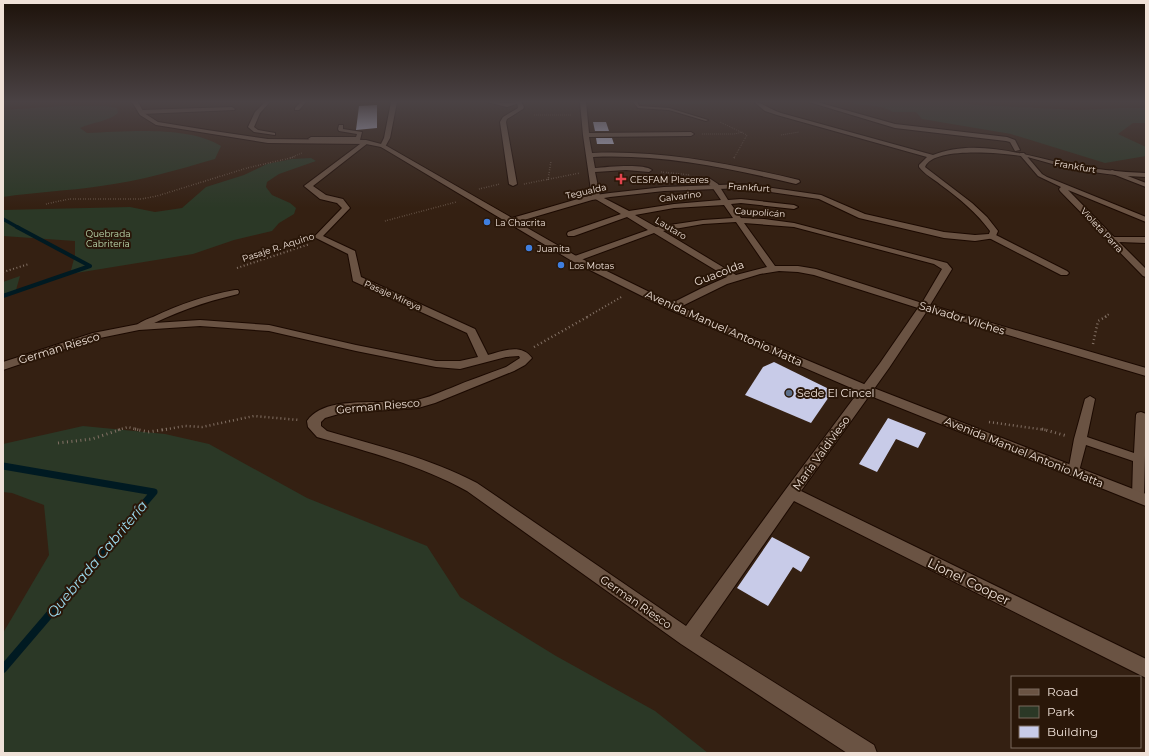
<svg xmlns="http://www.w3.org/2000/svg" width="1149" height="756" font-family="Montserrat,sans-serif">
  <style>
    .green { fill: #2b3826 }
    .lines { fill: none; stroke-linecap: round; stroke-linejoin: round }
    .stream-far3 { stroke: #001a22; stroke-width: 3.5 }
    .stream-far2 { stroke: #001a22; stroke-width: 4 }
    .stream-far1 { stroke: #001a22; stroke-width: 7 }
    .stream { stroke: #001a22; stroke-width: 8 }
    .building { fill: #c8cbe8 }
    .lane-casing { stroke: #1b0900; stroke-width: 2 }
    .street-casing { stroke: #1b0900; stroke-width: 2 }
    .secondary-casing { stroke: #1b0900; stroke-width: 2 }
    .path-far4 { stroke: #837165; stroke-width: 1; stroke-dasharray: 0.5 1.5; stroke-linecap: butt }
    .path-far3 { stroke: #837165; stroke-width: 1.5; stroke-dasharray: 0.5 2; stroke-linecap: butt }
    .path-far2 { stroke: #837165; stroke-width: 2; stroke-dasharray: 1 2.5; stroke-linecap: butt }
    .path-far1 { stroke: #837165; stroke-width: 2.5; stroke-dasharray: 1 3; stroke-linecap: butt }
    .path { stroke: #837165; stroke-width: 3; stroke-dasharray: 1 3.5; stroke-linecap: butt }
    .lane { fill: #6a5343; fill-rule: evenodd }
    .street { fill: #6a5343; fill-rule: evenodd }
    .secondary { fill: #6a5343; fill-rule: evenodd }
    .health-dot { fill: #e0444e; stroke: #2a1709; stroke-width: 1.5 }
    .shop-dot { fill: #3f7fe0; stroke: #2a1709; stroke-width: 1.5 }
    .service-dot { fill: #5c6f8a; stroke: #2a1709; stroke-width: 1.5 }
    .labels { text-anchor: middle; dominant-baseline: central; stroke-width: 4; stroke-linejoin: round; paint-order: stroke }
    .far-street-label { font-size: 9px; fill: #efe1d8; stroke: #2a1709 }
    .far-poi-label { font-size: 9px; fill: #efe1d8; stroke: #2a1709; text-anchor: start }
    .far-park-label { font-size: 9px; fill: #bfdfb2; stroke: #2a1709 }
    .street-label { font-size: 11px; fill: #efe1d8; stroke: #2a1709 }
    .poi-label { font-size: 11px; fill: #efe1d8; stroke: #2a1709; text-anchor: start }
    .near-street-label { font-size: 13px; fill: #efe1d8; stroke: #2a1709 }
    .near-water-label { font-size: 14px; font-style: italic; fill: #9bdaef; stroke: #2a1709 }
  </style>
  <rect width="100%" height="100%" fill="#342012"/>
  <!-- green -->
  <g class="green">
    <polygon points="639,102 706,102 708,104 640,104"/>
    <polygon points="853,102 962,102 975,105 1079,110 1120,108 1146,108 1146,123 1133,123 1118,134 1146,147 1146,156 1105,163 1011,134 922,119 916,112 893,112 882,107 855,104"/>
    <path d="M 64,106 L 105,106 L 117,108 L 118,113 C 108,122 92,122 80,128 L 87,133 C 126,132 186,125 221,146 L 215,159 C 177,170 140,181 101,186 C 68,191 35,192 3,197 L 3,110 Z"/>
    <polygon points="311,158 316,161 279,174 267,182 266,187 272,195 290,203 296,208 294,214 279,223 272,231 234,240 193,254 70,274 75,255 75,241 3,236 3,210 130,207 155,212 182,208 206,187 244,175 267,164 292,159"/>
    <polygon points="20,276 16,290 3,295 3,282"/>
    <polygon points="83,426 165,434 209,444 307,498 427,546 460,597 556,656 655,711 708,753 3,753 3,633 49,555 44,505 12,493 3,492 3,444"/>
  </g>
  <g class="lines">
    <!-- stream-far3 -->
    <polyline class="stream-far3" points="3,219 19,228"/>
    <!-- stream-far2 -->
    <polyline class="stream-far2" points="3,296 90,266 17,227"/>
    <!-- stream-far1 -->
    <polyline class="stream-far1" points="3,466 154,492 84,574"/>
    <!-- stream -->
    <polyline class="stream" points="3,669 85,573"/>
  </g>
  <!-- building -->
  <g class="building">
    <polygon points="377,105 377,128 356,130 359,106"/>
    <polygon points="593,122 606,122 609,131 595,131"/>
    <polygon points="596,138 612,138 614,144 597,144"/>
    <polygon points="774,362 833,391 811,423 745,395 763,367"/>
    <polygon points="888,418 926,433 918,448 896,439 877,472 859,464"/>
    <polygon points="772,537 810,557 801,572 793,567 768,606 737,588"/>
  </g>
  <g class="lines">
    <defs>
      <g id="lane">
        <polygon points="633,102 637,102 639,106 669,108 708,120 706,121 669,110 638,108"/>
        <polygon points="339,125 343,125 343,129 362,132 360,140 311,141 308,139 311,137 356,137 357,134 339,131 338,129"/>
        <path d="M 235,290 L 238,290 L 239,292 L 238,294 C 204,302 173,313 142,329 L 136,329 L 135,327 C 139,322 147,319 153,317 C 180,304 207,295 235,290 Z"/>
        <polygon points="1090,396 1095,399 1087,437 1134,453 1136,415 1137,413 1141,412 1146,414 1144,497 1142,500 1138,502 1134,500 1132,497 1133,461 1086,445 1078,475 1074,476 1070,475 1068,472 1074,439 1085,399"/>
      </g>
      <g id="street">
        <polygon points="301,102 306,102 299,110 295,110 295,108"/>
        <polygon points="391,102 397,102 390,138 385,147 383,148 380,146 384,138"/>
        <polygon points="517,102 521,102 524,107 523,109 507,119 506,122 517,184 513,186 509,184 500,122 503,117 518,108"/>
        <path d="M 580,102 L 586,102 L 589,133 L 691,132 L 694,134 L 691,136 L 589,137 L 592,153 C 662,150 731,164 799,180 L 800,182 L 796,184 C 729,168 662,154 593,157 L 595,168 C 607,167 643,163 652,170 L 649,172 L 626,170 L 595,172 L 600,196 L 629,211 L 674,204 L 721,200 L 712,187 L 703,179 L 709,178 L 718,184 L 728,200 L 741,199 L 794,205 L 798,207 L 794,209 L 741,203 L 731,204 L 741,218 L 764,219 L 794,223 L 947,263 L 952,269 L 930,305 L 1146,368 L 1146,376 L 927,311 L 889,368 L 801,491 L 1146,659 L 1146,678 L 794,501 L 700,636 L 874,745 L 877,753 L 847,753 L 681,644 L 467,491 C 420,465 369,452 317,437 L 308,427 L 307,421 C 325,393 388,406 416,400 C 428,398 440,392 451,388 C 469,380 488,374 506,367 L 520,358 L 519,356 L 506,357 L 460,369 L 436,367 L 356,351 L 269,331 L 200,326 L 139,330 L 95,339 L 3,370 L 3,362 L 93,333 L 139,324 L 200,320 L 269,325 L 356,345 L 436,361 L 460,361 L 478,357 L 467,333 L 353,281 L 348,254 L 314,237 L 342,208 L 337,203 L 320,199 L 304,186 L 364,141 L 368,141 L 368,143 L 313,186 L 326,195 L 343,199 L 350,208 L 323,236 L 355,251 L 361,277 L 475,329 L 488,355 C 503,351 521,343 532,358 L 525,365 L 514,371 L 435,403 L 418,408 L 342,413 L 325,418 L 321,422 L 321,426 L 327,431 C 378,446 430,458 477,483 L 686,626 L 786,489 L 880,363 L 918,308 L 814,275 L 798,272 L 779,271 L 760,274 L 727,284 L 676,309 L 668,309 L 667,307 L 668,305 L 702,288 L 727,277 L 654,233 L 578,261 L 572,261 L 570,259 L 572,257 L 648,230 L 627,217 L 574,236 L 568,236 L 567,234 L 568,232 L 621,214 L 592,197 L 583,135 ZM 724,205 L 733,218 L 703,220 L 656,227 L 635,215 L 674,208 ZM 736,222 L 767,267 L 736,275 L 663,231 L 703,224 ZM 744,223 L 794,227 L 934,264 L 942,269 L 922,303 L 816,269 L 798,266 L 775,266 Z"/>
        <polygon points="809,102 817,102 895,124 1007,137 1015,140 1020,150 1015,151 1010,142 1006,141 895,128"/>
        <polygon points="232,107 235,109 234,110 141,114 138,112 141,110"/>
        <polygon points="1020,153 1024,153 1042,174 1047,177 1146,217 1146,222 1068,190 1114,237 1146,237 1146,243 1119,242 1146,269 1146,277 1143,276 1060,191 1059,189 1061,187 1038,176 1020,155"/>
        <polygon points="1112,170 1146,183 1146,187 1110,173 1109,172"/>
        <polygon points="992,233 1067,271 1069,273 1067,275 1061,275 989,238 988,236 989,234"/>
      </g>
      <g id="secondary">
        <path d="M 132,102 L 138,102 L 144,113 L 158,122 L 207,130 L 268,139 L 366,140 L 385,145 L 512,218 L 588,196 L 610,193 L 664,187 L 744,184 L 821,195 L 865,214 L 944,232 L 975,235 L 989,234 L 990,231 C 977,213 959,198 941,185 C 934,179 925,175 919,167 L 919,165 L 927,157 L 777,115 L 765,111 L 754,102 C 761,102 772,110 781,113 L 933,155 C 975,138 1025,155 1066,164 C 1092,169 1119,172 1146,173 L 1146,177 C 1121,176 1097,173 1073,169 C 1055,166 1039,159 1022,156 C 1003,153 933,146 925,167 L 972,203 L 987,217 L 998,231 L 995,238 L 975,241 L 944,238 L 859,218 L 819,199 L 744,188 L 664,191 L 610,197 L 592,200 L 517,222 L 578,257 L 676,305 L 871,387 L 1146,494 L 1146,506 L 863,393 L 668,309 L 572,261 L 381,147 L 366,144 L 268,143 L 156,125 L 140,115 Z"/>
        <polygon points="265,102 270,102 260,113 254,127 258,130 275,133 275,135 254,132 248,127 255,112"/>
        <polygon points="487,102 507,103 522,102 507,107"/>
      </g>
    </defs>
    <!-- lane casing -->
    <use href="#lane" class="lane-casing"/>
    <!-- street casing -->
    <use href="#street" class="street-casing"/>
    <!-- secondary casing -->
    <use href="#secondary" class="secondary-casing"/>
    <!-- path-far4 -->
    <g class="path-far4">
      <polyline points="534,115 572,115"/>
      <polyline points="720,122 747,135 734,158"/>
      <polyline points="702,134 734,134 743,132"/>
      <polyline points="781,135 799,132"/>
      <polyline points="290,158 302,153"/>
    </g>
    <!-- path-far3 -->
    <g class="path-far3">
      <polyline points="734,158 735,157"/>
      <polyline points="661,172 690,175"/>
      <polyline points="548,180 551,161"/>
      <polyline points="524,184 580,173"/>
      <polyline points="479,189 500,184"/>
      <polyline points="46,204 69,199 141,199 157,196 247,168 295,157"/>
      <polyline points="385,221 456,202"/>
    </g>
    <!-- path-far2 -->
    <g class="path-far2">
      <polyline points="237,268 310,244"/>
      <polyline points="3,272 29,264"/>
      <polyline points="587,317 623,296"/>
      <polyline points="1105,317 1109,314"/>
    </g>
    <!-- path-far1 -->
    <g class="path-far1">
      <polyline points="1093,344 1098,321 1107,316"/>
      <polyline points="534,347 589,316"/>
      <polyline points="989,422 1046,430"/>
      <polyline points="118,430 128,427 139,430"/>
      <polyline points="162,430 185,426 202,427 254,416 299,420"/>
    </g>
    <!-- path -->
    <g class="path">
      <polyline points="135,429 148,432 168,429"/>
      <polyline points="1042,429 1067,436"/>
      <polyline points="58,443 92,439 122,429"/>
    </g>
    <!-- lane -->
    <use href="#lane" class="lane"/>
    <!-- street -->
    <use href="#street" class="street"/>
    <!-- secondary -->
    <use href="#secondary" class="secondary"/>
  </g>
  <!-- sky -->
  <linearGradient id="sky" x2="0" y2="1"><stop stop-color="#1d120a"/><stop offset="0.49" stop-color="#4a4244"/><stop offset="1" stop-color="#4a4244" stop-opacity="0"/></linearGradient>
  <rect width="1149" height="208" fill="url(#sky)"/>
  <!-- markers -->
  <path class="health-dot" d="M619 173h4v4h4v4h-4v4h-4v-4h-4v-4h4z"/>
  <g class="shop-dot">
    <circle cx="487" cy="222" r="4"/>
    <circle cx="529" cy="248" r="4"/>
    <circle cx="561" cy="265" r="4"/>
  </g>
  <circle class="service-dot" cx="789" cy="393" r="4"/>
  <g class="labels">
    <!-- far-street labels -->
    <g class="far-street-label">
      <text transform="translate(1075 166) rotate(10)">Frankfurt</text>
      <text transform="translate(749 187) rotate(4)">Frankfurt</text>
      <text transform="translate(586 191) rotate(-13)">Tegualda</text>
      <text transform="translate(680 196) rotate(-7)">Galvarino</text>
      <text transform="translate(760 212) rotate(4)">Caupolicán</text>
      <text transform="translate(671 228) rotate(31)">Lautaro</text>
      <text transform="translate(1102 230) rotate(47)">Violeta Parra</text>
      <text transform="translate(278 247) rotate(-18)">Pasaje R. Aquino</text>
      <text transform="translate(393 295) rotate(24)">Pasaje Mireya</text>
    </g>
    <!-- far-poi labels -->
    <g class="far-poi-label">
      <text x="630" y="179">CESFAM Placeres</text>
      <text x="495" y="222">La Chacrita</text>
      <text x="537" y="248">Juanita</text>
      <text x="569" y="265">Los Motas</text>
    </g>
    <!-- far-park labels -->
    <g class="far-park-label">
      <text x="108" y="233">Quebrada<tspan x="108" dy="10">Cabritería</tspan></text>
    </g>
    <!-- street labels -->
    <g class="street-label">
      <text transform="translate(719 273) rotate(-21)">Guacolda</text>
      <text transform="translate(962 318) rotate(17)">Salvador Vilches</text>
      <text transform="translate(724 328) rotate(24)">Avenida Manuel Antonio Matta</text>
      <text transform="translate(59 348) rotate(-17)">German Riesco</text>
      <text transform="translate(378 406) rotate(-5)">German Riesco</text>
      <text transform="translate(1024 452) rotate(22)">Avenida Manuel Antonio Matta</text>
      <text transform="translate(821 453) rotate(-54)">María Valdivieso</text>
      <text transform="translate(636 602) rotate(35)">German Riesco</text>
    </g>
    <!-- poi labels -->
    <g class="poi-label">
      <text x="797" y="393">Sede El Cincel</text>
    </g>
    <!-- near-street labels -->
    <g class="near-street-label">
      <text transform="translate(969 581) rotate(26)">Lionel Cooper</text>
    </g>
    <!-- near-water labels -->
    <g class="near-water-label">
      <text transform="translate(97 559) rotate(-50)">Quebrada Cabritería</text>
    </g>
  </g>
  <!-- border -->
  <rect width="1149" height="756" fill="none" stroke="#efe1d8" stroke-width="8"/>
  <!-- legend -->
  <rect x="1011" y="676" width="130" height="72" fill="#2a1709" stroke="#79685c"/>
  <rect x="1019" y="689" width="20" height="6" fill="#6a5343" stroke="#79685c"/>
  <text x="1047" y="696" font-size="12" fill="#efe1d8">Road</text>
  <rect x="1019" y="706" width="20" height="12" fill="#2b3826" stroke="#79685c"/>
  <text x="1047" y="716" font-size="12" fill="#efe1d8">Park</text>
  <rect x="1019" y="726" width="20" height="12" fill="#c8cbe8" stroke="#79685c"/>
  <text x="1047" y="736" font-size="12" fill="#efe1d8">Building</text>
</svg>
